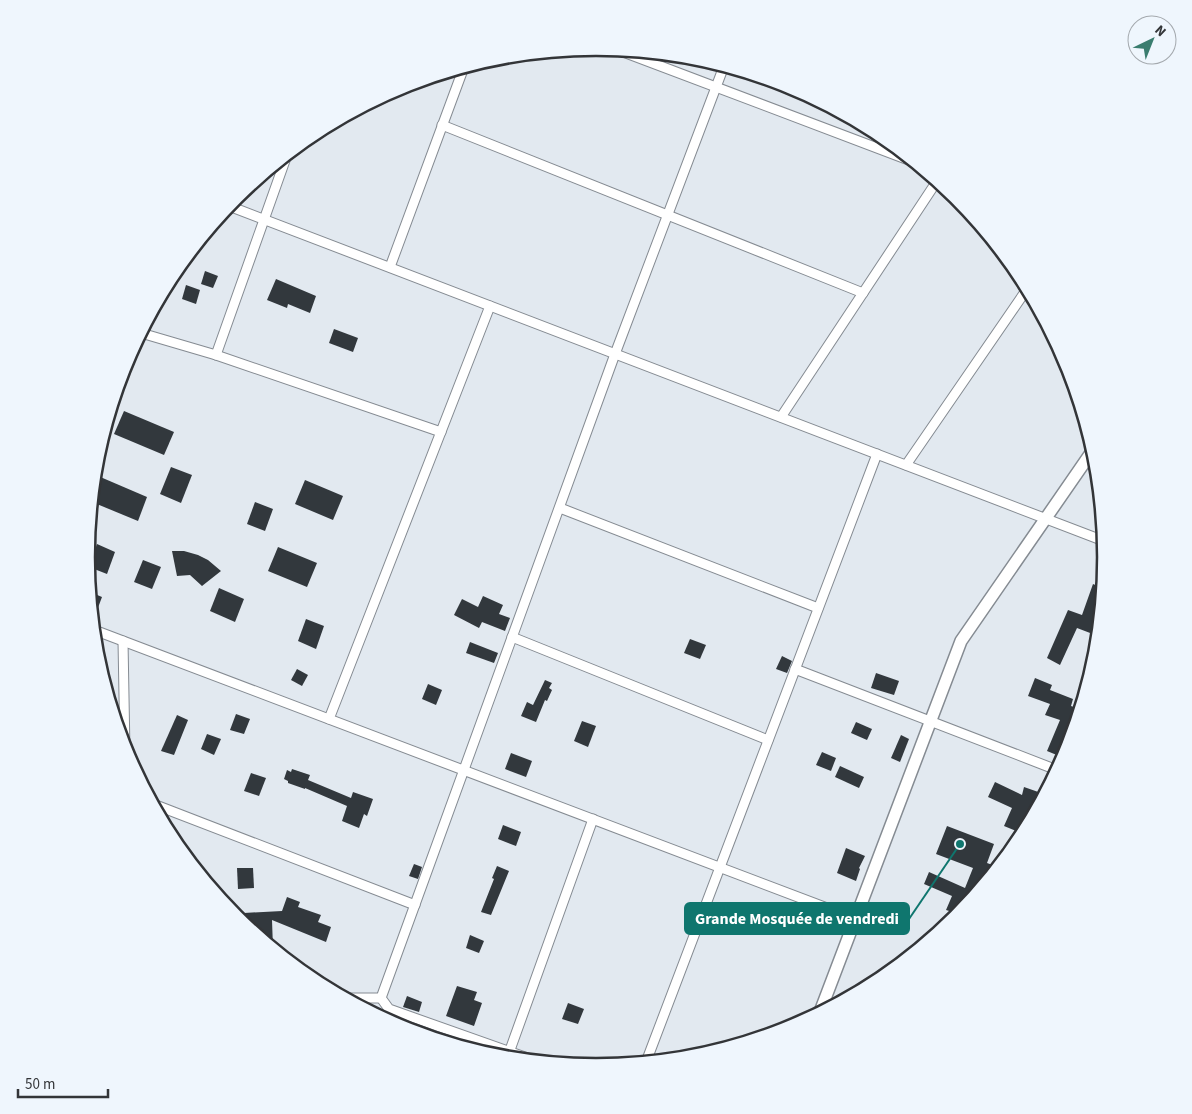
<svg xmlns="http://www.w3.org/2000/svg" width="1192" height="1114" font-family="'Source Sans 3',sans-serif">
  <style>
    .building { fill: #32383d }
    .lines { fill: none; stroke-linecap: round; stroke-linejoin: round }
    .minor-casing { stroke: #858b92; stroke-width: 11 }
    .tertiary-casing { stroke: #858b92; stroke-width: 14 }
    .minor { stroke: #fff; stroke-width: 9 }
    .tertiary { stroke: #fff; stroke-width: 11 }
    .rim { fill: none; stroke: #333538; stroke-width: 2.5 }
    .leader { fill: none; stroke: #0f766e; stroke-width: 2 }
    .callout-dot { fill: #0f766e; stroke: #eff6fd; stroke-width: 2 }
    .callout { fill: #0f766e; stroke: #0f766e; stroke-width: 2 }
    .callout-label { font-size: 16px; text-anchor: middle; font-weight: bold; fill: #fff }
  </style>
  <rect width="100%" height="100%" fill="#e2e9f0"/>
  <!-- building -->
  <g class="building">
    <polygon points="205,271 218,276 213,288 201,284"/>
    <polygon points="276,279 316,296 310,313 288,304 287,308 267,300"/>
    <polygon points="186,285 200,290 196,304 182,299"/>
    <polygon points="334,329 358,338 353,352 329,343"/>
    <polygon points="124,411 174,432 164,455 114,434"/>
    <polygon points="171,467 192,475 181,503 160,494"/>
    <polygon points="98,476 147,497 138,521 92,502 93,486"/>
    <polygon points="305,480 343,496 333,520 295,504"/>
    <polygon points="255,502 273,509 265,531 247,524"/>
    <polygon points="97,544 115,552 107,574 89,567"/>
    <polygon points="278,547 317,563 307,587 268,571"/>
    <polygon points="172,551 184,551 198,555 208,560 221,571 202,586 190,575 177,576"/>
    <polygon points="143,560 161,567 152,589 134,582"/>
    <polygon points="1093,584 1102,588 1098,636 1077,628 1060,665 1047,658 1068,610 1082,615"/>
    <polygon points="219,588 244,599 235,622 210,611"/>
    <polygon points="90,592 102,597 93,621 91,600"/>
    <polygon points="483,596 503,605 499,614 510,618 505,631 482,622 479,628 454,615 462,599 478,607"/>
    <polygon points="306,619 324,626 316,649 298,641"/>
    <polygon points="690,639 706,645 700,659 684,653"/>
    <polygon points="470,642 498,653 494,663 466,653"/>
    <polygon points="782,656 792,661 787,673 776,669"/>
    <polygon points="297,669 308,675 302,686 291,680"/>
    <polygon points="876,673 899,681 894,695 871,688"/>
    <polygon points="1035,678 1052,685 1050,690 1073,699 1071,706 1079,709 1069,736 1071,737 1064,758 1047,751 1060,720 1045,715 1050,704 1028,696"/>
    <polygon points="545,680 552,683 549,688 552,690 547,701 545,700 536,722 521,716 527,702 533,705"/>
    <polygon points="428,684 442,690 436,705 422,699"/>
    <polygon points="236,714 250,719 244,734 230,730"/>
    <polygon points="177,715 188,720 174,755 161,751"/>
    <polygon points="582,721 596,726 588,747 574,741"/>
    <polygon points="856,722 872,729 867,740 851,733"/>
    <polygon points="207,734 221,739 214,755 201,749"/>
    <polygon points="901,735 909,739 900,762 891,758"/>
    <polygon points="822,752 836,758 831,771 816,765"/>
    <polygon points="511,753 532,761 526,777 505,769"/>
    <polygon points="840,766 864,777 859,788 835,777"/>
    <polygon points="292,769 310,775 308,780 351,798 353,792 373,799 367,816 364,814 359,828 342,821 347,806 305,788 305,789 288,783 288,781 284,779 287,770 291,772"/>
    <polygon points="251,773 266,778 259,796 244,791"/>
    <polygon points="995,782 1022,795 1024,787 1044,794 1032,817 1028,816 1021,833 1004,826 1012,808 988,797"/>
    <polygon points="503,825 521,832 516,846 498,839"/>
    <polygon points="947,826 994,844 987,863 998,867 989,877 983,874 977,892 959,914 946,910 952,896 924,884 929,872 965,888 973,868 936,854"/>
    <polygon points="846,848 865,856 859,868 860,869 856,881 837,873"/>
    <polygon points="414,864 422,867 418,879 409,876"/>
    <polygon points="497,866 509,871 491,915 481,912 494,879 492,878"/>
    <polygon points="237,868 253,868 254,888 238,889"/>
    <polygon points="287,897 300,902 298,907 321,915 318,922 331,927 326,942 272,920 273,948 245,925 244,913 282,911"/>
    <polygon points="470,935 484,941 479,953 466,948"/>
    <polygon points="457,986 477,992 474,1000 482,1003 474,1026 446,1016"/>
    <polygon points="407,996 422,1002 419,1012 403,1007"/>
    <polygon points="568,1003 584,1009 578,1024 562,1019"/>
  </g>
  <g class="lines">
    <defs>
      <g id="minor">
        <polyline points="618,50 914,162"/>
        <polyline points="442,125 863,293"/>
        <polyline points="229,206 1104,541"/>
        <polyline points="390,267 464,67"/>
        <polyline points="141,333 216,355 441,432"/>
        <polyline points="216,355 287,155"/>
        <polyline points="781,417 937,181"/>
        <polyline points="906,465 1027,289"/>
        <polyline points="560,508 818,608"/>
        <polyline points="94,630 856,919"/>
        <polyline points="512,637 768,740"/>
        <polyline points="123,641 125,752"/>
        <polyline points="795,669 1057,770"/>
        <polyline points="329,719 490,306"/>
        <polyline points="153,804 415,905"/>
        <polyline points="346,998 381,998"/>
        <polyline points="381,998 615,354 724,66"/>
        <polyline points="381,998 389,1009 536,1061"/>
        <polyline points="510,1050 593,819"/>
        <polyline points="646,1062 877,454"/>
      </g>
      <polyline id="tertiary" points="820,1012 961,641 1093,450"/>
    </defs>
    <!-- minor casing -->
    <use href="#minor" class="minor-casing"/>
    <!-- tertiary casing -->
    <use href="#tertiary" class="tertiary-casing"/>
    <!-- minor -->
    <use href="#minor" class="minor"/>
    <!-- tertiary -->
    <use href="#tertiary" class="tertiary"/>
  </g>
  <!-- crop -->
  <path d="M0 0H1192V1114H0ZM95 557a501 501 0 1 1 1002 0a501 501 0 1 1-1002 0Z" fill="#eff6fd" fill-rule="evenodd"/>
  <path class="rim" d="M95 557a501 501 0 1 1 1002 0a501 501 0 1 1-1002 0Z"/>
  <!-- callouts -->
  <path class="leader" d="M960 844L909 919"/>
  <circle class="callout-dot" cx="960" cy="844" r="5"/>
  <rect class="callout" x="685" y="903" width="224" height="31" rx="5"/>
  <g class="callout-label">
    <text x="797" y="924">Grande Mosquée de vendredi</text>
  </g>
  <!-- north arrow -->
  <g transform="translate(1152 40) rotate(43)"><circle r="24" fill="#eff6fd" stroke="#a4a9ae"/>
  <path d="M0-4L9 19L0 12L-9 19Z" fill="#3a7d6f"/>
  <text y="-8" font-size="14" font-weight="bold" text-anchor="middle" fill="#333538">N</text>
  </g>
  <!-- scale -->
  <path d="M18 1089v8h90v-8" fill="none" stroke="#333538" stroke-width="2.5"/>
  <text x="25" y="1089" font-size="15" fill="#333538" stroke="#eff6fd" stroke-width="4" paint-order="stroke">50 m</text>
</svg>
